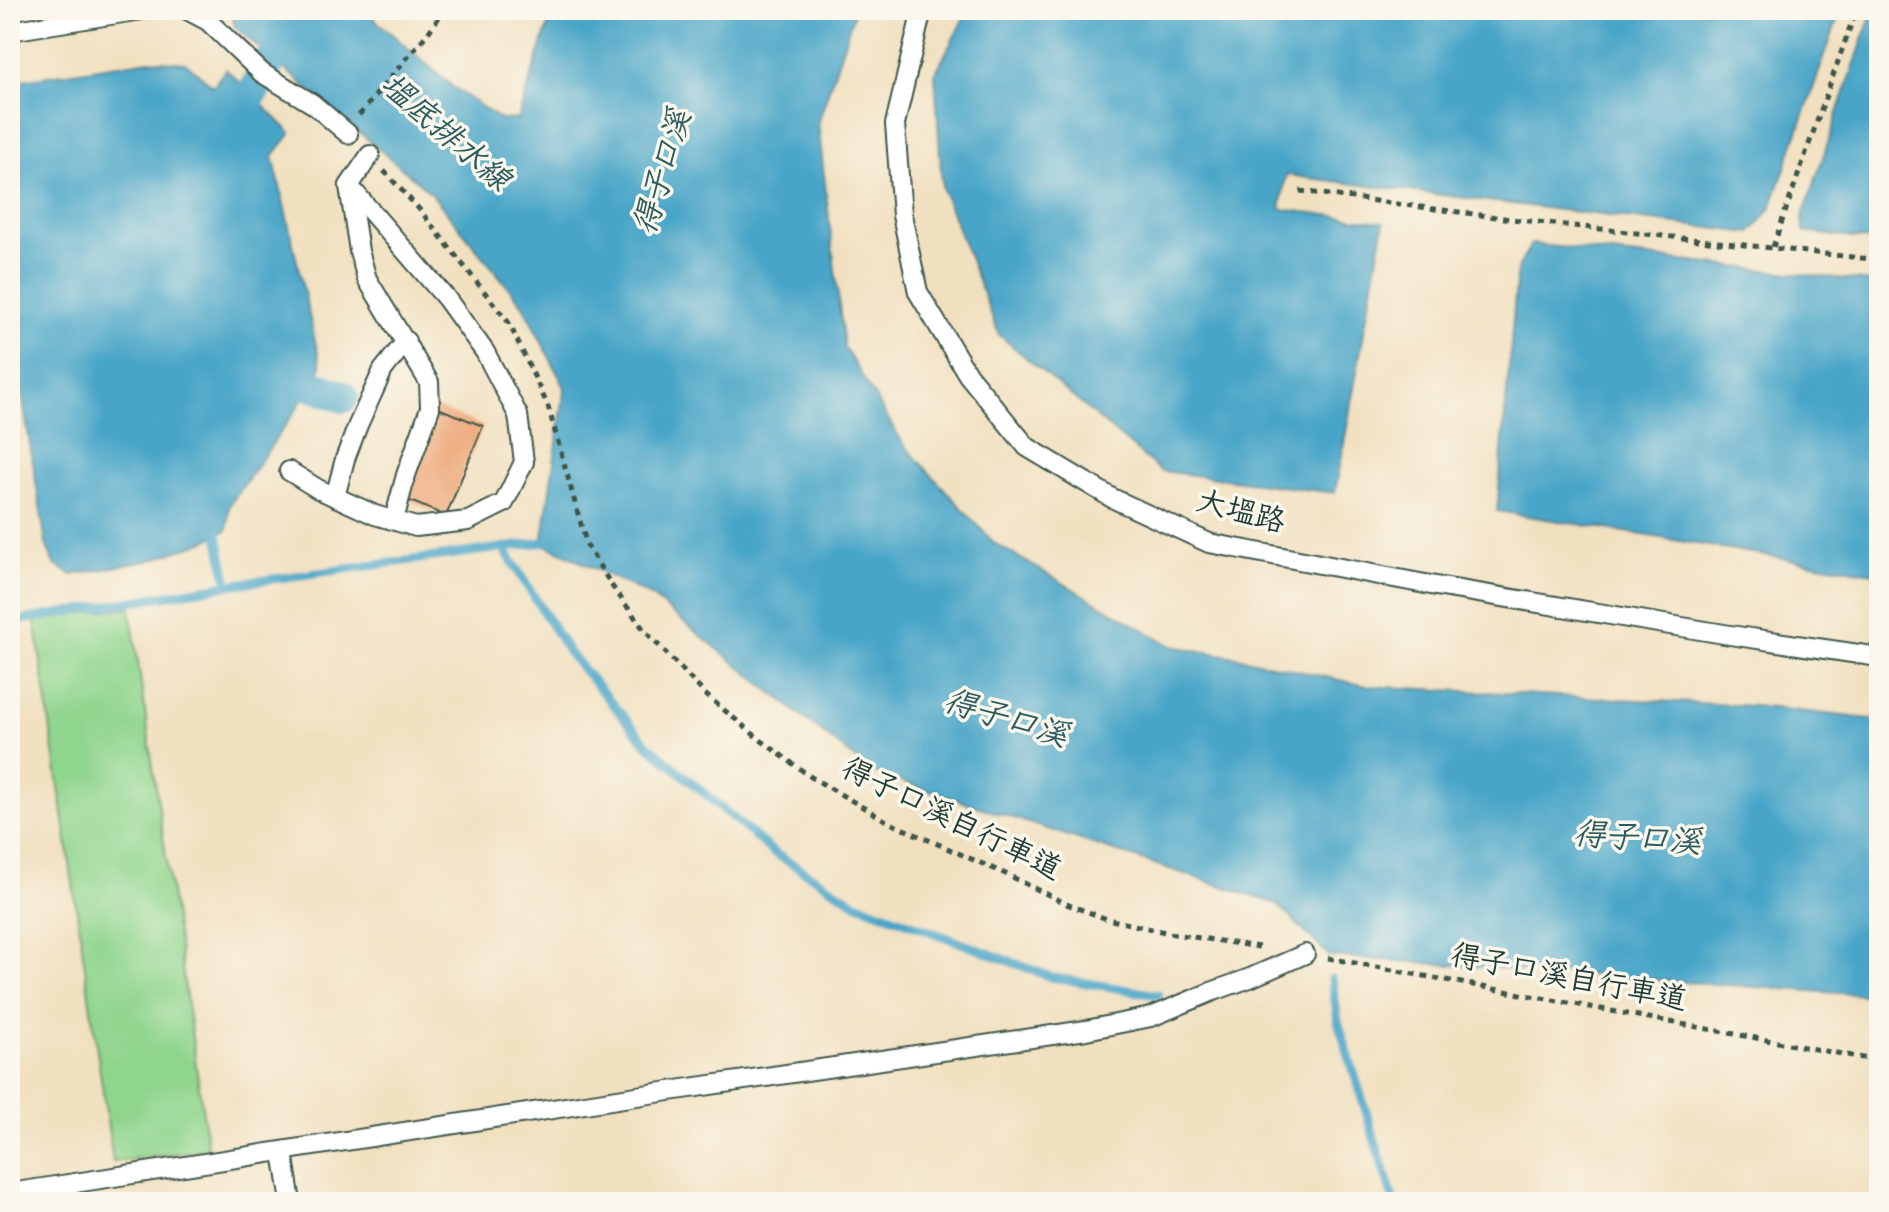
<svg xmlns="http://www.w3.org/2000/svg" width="1889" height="1212" font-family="'Gochi Hand','LXGW WenKai TC',sans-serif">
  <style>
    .green { fill: #90d58e; stroke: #588961; stroke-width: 2 }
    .water { fill: #4aa5c8; stroke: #34717e; stroke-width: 2 }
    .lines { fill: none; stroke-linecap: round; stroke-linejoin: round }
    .stream { stroke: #4aa5c8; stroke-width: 9 }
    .canal { stroke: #4aa5c8; stroke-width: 32 }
    .building { fill: #eda879 }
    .service-casing { stroke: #3e5549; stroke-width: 22 }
    .path { stroke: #3e5549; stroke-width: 5; stroke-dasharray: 6 6; stroke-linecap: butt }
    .service { stroke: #fff; stroke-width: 18 }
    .labels { text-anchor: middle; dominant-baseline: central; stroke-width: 7; stroke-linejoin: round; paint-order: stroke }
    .street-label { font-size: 30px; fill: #1f3d34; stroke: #fbf7ec }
    .water-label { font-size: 32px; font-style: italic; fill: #2c5c60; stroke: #fbf7ec }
  </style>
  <rect width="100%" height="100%" fill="#fbf7ec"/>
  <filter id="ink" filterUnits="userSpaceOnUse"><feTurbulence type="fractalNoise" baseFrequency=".0125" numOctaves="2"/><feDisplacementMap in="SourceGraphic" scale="16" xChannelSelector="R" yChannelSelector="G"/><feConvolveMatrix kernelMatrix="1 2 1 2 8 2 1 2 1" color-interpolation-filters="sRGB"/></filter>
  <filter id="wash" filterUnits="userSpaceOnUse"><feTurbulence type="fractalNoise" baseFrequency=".006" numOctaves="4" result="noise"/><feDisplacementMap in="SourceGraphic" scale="32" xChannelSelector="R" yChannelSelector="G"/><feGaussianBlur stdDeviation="1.8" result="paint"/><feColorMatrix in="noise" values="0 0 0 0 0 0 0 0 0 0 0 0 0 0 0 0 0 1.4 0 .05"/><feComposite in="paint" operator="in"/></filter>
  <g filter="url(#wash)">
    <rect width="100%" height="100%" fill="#f1e0c0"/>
    <!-- green -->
    <polygon class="green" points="130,607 208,1149 113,1162 35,620"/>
    <!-- water -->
    <g class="water">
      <polygon points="231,10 364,10 453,87 501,120 518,119 553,10 855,10 818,123 844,347 904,445 994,543 1172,646 1236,657 1367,686 1755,706 1879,720 1879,996 1329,956 1277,904 872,772 651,596 542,543 565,388 523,305 431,193 235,27"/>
      <polygon points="968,10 1839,10 1837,21 1771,208 1751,233 1535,207 1286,175 1280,209 1384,222 1335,493 1161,471 999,335 942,188 935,74"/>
      <polygon points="1873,10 1879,10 1879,241 1804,232 1803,216"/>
      <polygon points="149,60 186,63 213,86 226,69 291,133 273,156 321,367 296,410 229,506 227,530 203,542 151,560 72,575 54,564 46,544 10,320 10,82"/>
      <polygon points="1531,244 1879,283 1879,574 1497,511 1517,270"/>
    </g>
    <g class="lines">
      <!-- stream -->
      <g class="stream">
        <polyline points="216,526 228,585"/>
        <polyline points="503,547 569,653 646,743 774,853 856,903 1051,977 1158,995"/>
        <polyline points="10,622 228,585 552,541"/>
        <polyline points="1332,979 1338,1021 1394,1202"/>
      </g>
      <!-- canal -->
      <g class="canal">
        <polyline points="230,133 299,10"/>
        <polyline points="271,371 343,397"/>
      </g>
    </g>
    <g id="blocks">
      <!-- building -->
      <polygon class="building" points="428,404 483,426 446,516 391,493"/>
    </g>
  </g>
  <g filter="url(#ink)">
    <use href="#blocks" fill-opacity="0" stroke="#3e5549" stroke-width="2"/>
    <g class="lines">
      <defs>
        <g id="service">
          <polyline points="187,10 208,21 262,73 313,104 348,134"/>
          <polyline points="922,10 895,124 902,215 918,292 968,375 1027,447 1112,498 1209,543 1436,586 1730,635 1879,657"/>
          <polyline points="10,31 142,10"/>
          <polyline points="349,186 359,251 367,279 429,382 430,408 406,475 394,520"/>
          <polyline points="289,471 318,489 375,515 416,527 468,521 504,503 524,462 518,415 485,352 446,298 349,186 370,155"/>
          <polyline points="335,497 345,459 358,425 383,370 406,341"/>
          <polyline points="283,1152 291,1202"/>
          <polyline points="10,1193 656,1093 1086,1030 1151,1017 1211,992 1250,978 1305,954"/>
        </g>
      </defs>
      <!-- service casing -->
      <use href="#service" class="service-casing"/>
      <!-- path -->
      <g class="path">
        <polyline points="359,115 428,33 444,10"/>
        <polyline points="384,171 419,209 509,323 548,406 587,546 612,586 645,631 706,695 758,738 811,777 890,823 1008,875 1069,905 1107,919 1174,934 1259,947"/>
        <polyline points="1300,191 1511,219 1879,260"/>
        <polyline points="1773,247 1856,10"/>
        <polyline points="1328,958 1879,1061"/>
      </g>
      <!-- service -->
      <use href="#service" class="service"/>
    </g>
  </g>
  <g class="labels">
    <!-- street labels -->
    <g class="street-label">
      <text transform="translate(1240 515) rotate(15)">大塭路</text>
      <text transform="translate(950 822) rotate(26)">得子口溪自行車道</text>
      <text transform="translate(1568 981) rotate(11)">得子口溪自行車道</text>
    </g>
    <!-- water labels -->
    <g class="water-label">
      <text transform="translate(443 135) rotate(41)">塭底排水線</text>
      <text transform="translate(666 173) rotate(-73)">得子口溪</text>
      <text transform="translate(1005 722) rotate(17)">得子口溪</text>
      <text transform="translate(1637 842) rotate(4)">得子口溪</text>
    </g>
  </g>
  <!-- margin -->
  <rect width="1889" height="1212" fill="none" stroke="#fbf7ec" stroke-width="40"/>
</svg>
